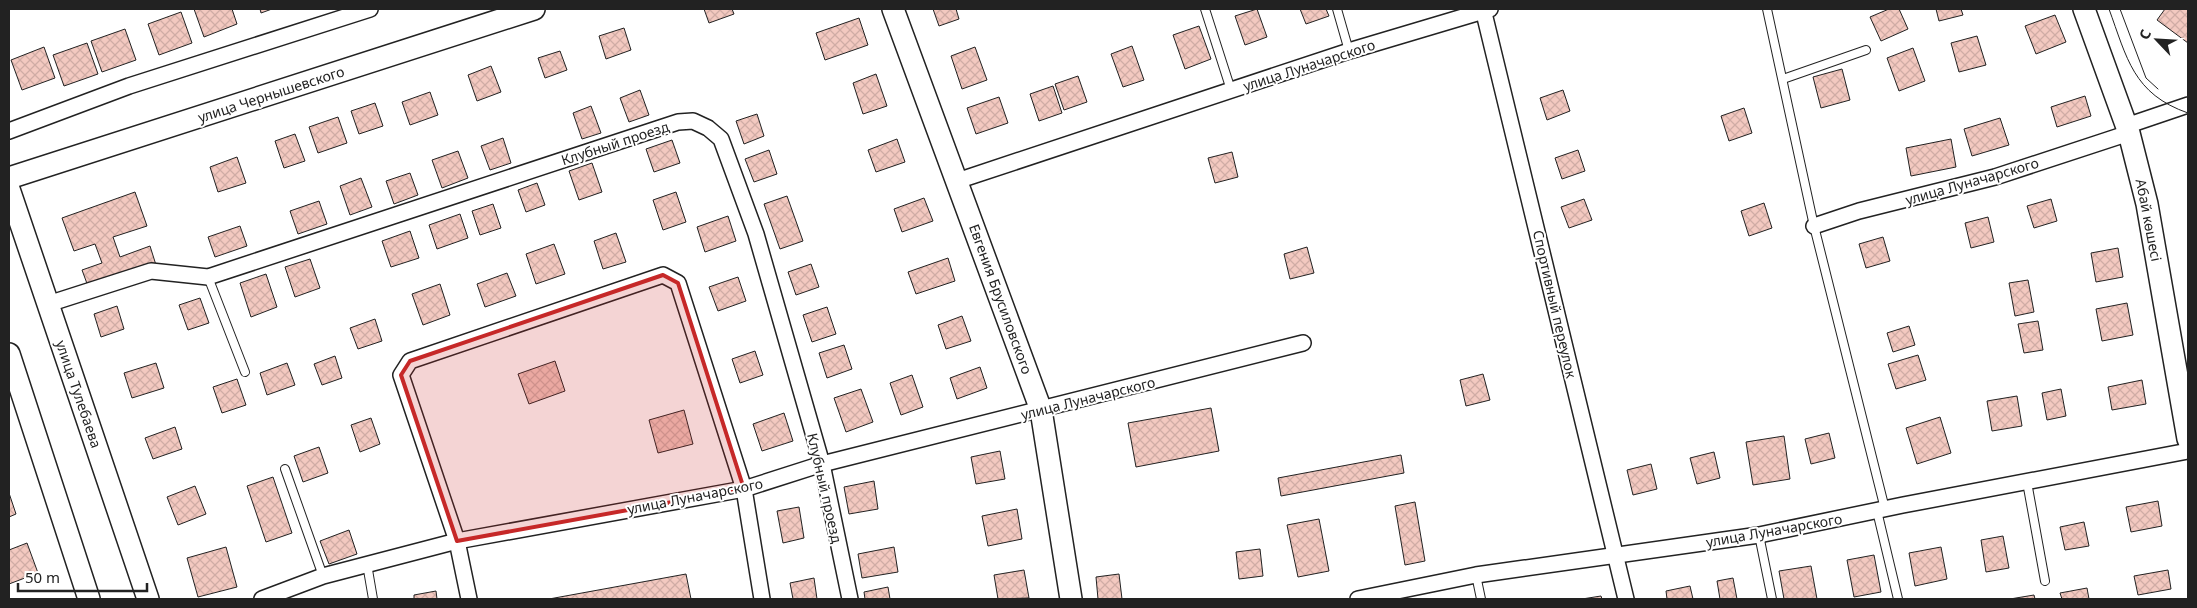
<svg xmlns="http://www.w3.org/2000/svg" width="2197" height="608" font-family="'Noto Sans',sans-serif">
  <style>
    .building { fill: url(#building-cross-hatch); stroke: #222 }
    .lines { fill: none; stroke-linecap: round; stroke-linejoin: round }
    .lane-casing { stroke: #222; stroke-width: 10 }
    .street-casing { stroke: #222; stroke-width: 18 }
    .secondary-casing { stroke: #222; stroke-width: 24 }
    .lane { stroke: #fff; stroke-width: 8 }
    .street { stroke: #fff; stroke-width: 15 }
    .secondary { stroke: #fff; stroke-width: 21 }
    .tram { stroke: #222; stroke-width: 1 }
    .marked { fill: #c62828; fill-opacity: 0.2; stroke: #c62828; stroke-width: 4; stroke-linejoin: round }
    .labels { text-anchor: middle; dominant-baseline: central; stroke-width: 4; stroke-linejoin: round; paint-order: stroke }
    .street-label { font-size: 14px; fill: #222; stroke: #fff }
  </style>
  <defs>
    <pattern id="building-cross-hatch" width="8" height="8" patternUnits="userSpaceOnUse" patternTransform="scale(1.25)"><rect width="8" height="8" fill="#f3c9c0"/><path d="M0 0l8 8M0 8l8-8" fill="none" stroke="#d0aca5"/></pattern>
  </defs>
  <rect width="100%" height="100%" fill="#fff"/>
  <!-- building -->
  <g class="building">
    <polygon points="194,9 232,9 237,24 204,37"/>
    <polygon points="260,9 272,9 261,13"/>
    <polygon points="704,9 732,9 734,14 709,23"/>
    <polygon points="933,9 956,9 959,19 939,26"/>
    <polygon points="1257,9 1267,37 1245,45 1235,16"/>
    <polygon points="1300,9 1326,9 1329,16 1306,24"/>
    <polygon points="1889,9 1899,9 1908,29 1881,41 1870,17"/>
    <polygon points="1936,9 1961,9 1963,15 1939,21"/>
    <polygon points="2165,9 2188,9 2188,43 2157,20"/>
    <polygon points="181,12 192,43 159,55 148,24"/>
    <polygon points="2055,15 2066,42 2036,54 2025,26"/>
    <polygon points="859,18 868,45 825,60 816,33"/>
    <polygon points="1199,26 1211,59 1185,69 1173,35"/>
    <polygon points="624,28 631,50 606,59 599,36"/>
    <polygon points="125,29 136,60 102,72 91,41"/>
    <polygon points="1977,36 1986,65 1959,72 1951,43"/>
    <polygon points="87,43 98,74 64,86 53,55"/>
    <polygon points="1132,46 1144,80 1123,87 1111,54"/>
    <polygon points="44,47 55,78 22,90 11,60"/>
    <polygon points="975,47 987,80 962,89 951,56"/>
    <polygon points="1913,48 1925,81 1899,91 1887,58"/>
    <polygon points="560,51 567,70 545,78 538,58"/>
    <polygon points="491,66 501,92 477,101 468,75"/>
    <polygon points="1842,69 1850,100 1821,108 1813,77"/>
    <polygon points="876,74 887,106 863,114 853,83"/>
    <polygon points="1078,76 1087,102 1064,110 1055,84"/>
    <polygon points="1053,86 1062,113 1039,121 1030,94"/>
    <polygon points="640,90 649,115 629,122 620,98"/>
    <polygon points="1563,90 1570,111 1547,120 1540,98"/>
    <polygon points="430,92 438,115 410,125 402,102"/>
    <polygon points="2085,96 2091,116 2057,127 2051,107"/>
    <polygon points="999,97 1008,123 976,134 967,108"/>
    <polygon points="375,103 383,126 359,134 351,111"/>
    <polygon points="591,106 601,133 582,139 573,113"/>
    <polygon points="1744,108 1752,133 1729,141 1721,116"/>
    <polygon points="757,114 764,136 744,144 736,121"/>
    <polygon points="338,117 347,143 318,153 309,127"/>
    <polygon points="2000,118 2009,145 1972,156 1964,129"/>
    <polygon points="295,134 305,161 284,168 275,141"/>
    <polygon points="503,138 511,163 490,170 481,146"/>
    <polygon points="897,139 905,162 876,172 868,150"/>
    <polygon points="1951,139 1956,167 1911,176 1906,148"/>
    <polygon points="672,140 680,163 654,172 646,149"/>
    <polygon points="769,150 777,174 754,182 745,159"/>
    <polygon points="1578,150 1585,171 1562,179 1555,158"/>
    <polygon points="458,151 468,178 442,188 432,160"/>
    <polygon points="1232,152 1238,177 1215,183 1208,158"/>
    <polygon points="237,157 246,183 218,192 210,167"/>
    <polygon points="592,163 602,192 579,200 569,171"/>
    <polygon points="410,173 418,195 394,204 386,181"/>
    <polygon points="361,178 372,207 350,215 340,186"/>
    <polygon points="537,183 545,205 526,212 518,190"/>
    <polygon points="135,192 147,226 113,237 120,257 150,246 156,265 89,289 82,270 102,263 95,244 74,251 62,218"/>
    <polygon points="676,192 686,222 663,230 653,200"/>
    <polygon points="787,196 803,241 780,249 764,204"/>
    <polygon points="924,198 933,221 902,232 894,209"/>
    <polygon points="1584,199 1592,220 1569,228 1561,207"/>
    <polygon points="2051,199 2057,221 2034,228 2027,206"/>
    <polygon points="319,201 327,224 298,234 290,211"/>
    <polygon points="1764,203 1772,228 1749,236 1741,211"/>
    <polygon points="493,204 501,228 480,235 472,211"/>
    <polygon points="460,214 468,238 437,249 429,225"/>
    <polygon points="728,216 736,241 705,252 697,227"/>
    <polygon points="1988,217 1994,242 1971,248 1965,223"/>
    <polygon points="240,226 247,246 215,257 208,237"/>
    <polygon points="410,231 419,258 391,267 382,241"/>
    <polygon points="616,233 626,262 603,269 594,241"/>
    <polygon points="1883,237 1890,261 1866,268 1859,244"/>
    <polygon points="554,244 565,274 536,284 526,254"/>
    <polygon points="1307,247 1314,273 1290,279 1284,254"/>
    <polygon points="2118,248 2123,277 2096,282 2091,253"/>
    <polygon points="948,258 955,281 916,294 908,272"/>
    <polygon points="310,259 320,288 295,297 285,267"/>
    <polygon points="811,264 819,287 796,295 788,272"/>
    <polygon points="507,273 516,296 485,307 477,284"/>
    <polygon points="266,274 277,307 251,317 240,283"/>
    <polygon points="738,277 746,301 718,311 709,287"/>
    <polygon points="2028,280 2034,312 2015,316 2009,283"/>
    <polygon points="440,284 450,315 423,325 412,294"/>
    <polygon points="200,298 209,323 188,330 179,305"/>
    <polygon points="2127,303 2133,335 2102,341 2096,309"/>
    <polygon points="117,306 124,329 101,337 94,314"/>
    <polygon points="827,307 836,334 812,342 803,315"/>
    <polygon points="962,316 971,341 946,349 938,325"/>
    <polygon points="375,319 382,341 358,349 350,328"/>
    <polygon points="2038,321 2043,350 2024,353 2018,324"/>
    <polygon points="1909,326 1915,345 1893,352 1887,333"/>
    <polygon points="844,345 852,369 827,378 819,353"/>
    <polygon points="755,351 763,375 740,383 732,359"/>
    <polygon points="1918,355 1926,380 1896,389 1888,364"/>
    <polygon points="335,356 342,378 322,385 314,364"/>
    <polygon points="555,361 565,391 529,404 518,374"/>
    <polygon points="156,363 164,388 132,398 124,373"/>
    <polygon points="287,363 295,385 267,395 260,373"/>
    <polygon points="980,367 987,388 957,399 950,378"/>
    <polygon points="1483,374 1490,400 1466,406 1460,380"/>
    <polygon points="912,375 923,407 901,415 890,383"/>
    <polygon points="237,379 246,405 222,413 213,387"/>
    <polygon points="2142,380 2146,404 2112,410 2108,387"/>
    <polygon points="861,389 873,422 846,432 834,398"/>
    <polygon points="2061,389 2066,416 2047,420 2042,393"/>
    <polygon points="2017,396 2022,426 1992,431 1987,401"/>
    <polygon points="1211,408 1219,451 1136,467 1128,423"/>
    <polygon points="684,410 693,444 658,453 649,420"/>
    <polygon points="784,413 793,441 762,451 753,424"/>
    <polygon points="1940,417 1951,453 1917,464 1906,428"/>
    <polygon points="371,418 380,444 360,452 351,425"/>
    <polygon points="175,427 182,449 153,459 145,438"/>
    <polygon points="1829,433 1835,458 1811,464 1805,439"/>
    <polygon points="1784,436 1790,479 1753,485 1746,442"/>
    <polygon points="319,447 328,473 303,482 294,456"/>
    <polygon points="1000,451 1005,479 976,484 971,457"/>
    <polygon points="1714,452 1720,478 1697,484 1690,458"/>
    <polygon points="1401,455 1404,473 1281,496 1278,478"/>
    <polygon points="1651,464 1657,489 1633,495 1627,470"/>
    <polygon points="273,477 292,533 266,542 247,486"/>
    <polygon points="874,481 878,509 849,514 844,487"/>
    <polygon points="195,486 206,514 178,525 167,497"/>
    <polygon points="9,493 16,514 9,517"/>
    <polygon points="2158,501 2162,526 2131,532 2126,507"/>
    <polygon points="1415,502 1425,561 1405,565 1395,506"/>
    <polygon points="799,507 804,538 783,543 777,511"/>
    <polygon points="1017,509 1022,539 988,546 982,516"/>
    <polygon points="1319,519 1329,571 1298,577 1287,525"/>
    <polygon points="2084,522 2089,546 2065,550 2060,527"/>
    <polygon points="349,530 357,554 329,564 320,541"/>
    <polygon points="2003,536 2009,568 1986,572 1981,540"/>
    <polygon points="27,543 38,573 9,584 9,550"/>
    <polygon points="226,547 237,587 198,597 187,558"/>
    <polygon points="894,547 898,572 862,578 858,554"/>
    <polygon points="1941,547 1947,579 1915,586 1909,553"/>
    <polygon points="1260,549 1263,576 1239,579 1236,552"/>
    <polygon points="1874,555 1881,592 1854,597 1847,560"/>
    <polygon points="1811,566 1817,599 1784,599 1779,571"/>
    <polygon points="1024,570 1029,598 998,599 994,575"/>
    <polygon points="2168,570 2171,589 2138,595 2134,576"/>
    <polygon points="686,574 691,599 549,599"/>
    <polygon points="1119,574 1122,599 1098,599 1096,577"/>
    <polygon points="814,578 817,599 793,599 790,583"/>
    <polygon points="1733,578 1737,599 1720,599 1717,581"/>
    <polygon points="1690,586 1693,599 1667,599 1666,591"/>
    <polygon points="888,587 890,599 865,599 864,592"/>
    <polygon points="2087,588 2089,599 2062,599 2060,593"/>
    <polygon points="436,591 437,599 414,599 414,595"/>
    <polygon points="2034,595 2035,599 2010,599"/>
    <polygon points="1601,596 1602,599 1582,599"/>
  </g>
  <g class="lines">
    <defs>
      <g id="lane">
        <polyline points="1205,9 1231,90"/>
        <polyline points="1337,9 1349,51"/>
        <polyline points="1767,9 1814,226 1885,509"/>
        <polyline points="1783,79 1866,50"/>
        <polyline points="208,277 245,372"/>
        <polyline points="285,469 323,576"/>
        <polyline points="2027,482 2045,581"/>
        <polyline points="1877,511 1898,599"/>
        <polyline points="1759,535 1772,599"/>
        <polyline points="367,564 373,599"/>
        <polyline points="1476,575 1481,599"/>
      </g>
      <g id="street">
        <polyline points="1483,9 1626,599"/>
        <polyline points="2126,126 2188,105"/>
        <polyline points="9,131 129,86 370,9"/>
        <polyline points="957,181 1349,51 1490,9"/>
        <polyline points="1814,226 1859,211 1995,177 2129,133"/>
        <polyline points="48,304 151,271 208,277 678,122 693,121 708,128 721,139 756,234 822,464 850,599"/>
        <polyline points="262,599 323,576 457,541 744,489 822,464 1303,343"/>
        <polyline points="469,599 457,541 401,375 410,361 663,275 678,283 744,489 762,599"/>
        <polyline points="1358,599 1476,575 1759,535 1903,505 2188,451"/>
      </g>
      <g id="secondary">
        <polyline points="893,9 1041,410 1071,599"/>
        <polyline points="2084,9 2129,133 2147,204 2188,439"/>
        <polyline points="9,178 534,9"/>
        <polyline points="9,189 148,599"/>
        <polyline points="9,354 89,599"/>
      </g>
    </defs>
    <!-- lane casing -->
    <use href="#lane" class="lane-casing"/>
    <!-- street casing -->
    <use href="#street" class="street-casing"/>
    <!-- secondary casing -->
    <use href="#secondary" class="secondary-casing"/>
    <!-- lane -->
    <use href="#lane" class="lane"/>
    <!-- street -->
    <use href="#street" class="street"/>
    <!-- secondary -->
    <use href="#secondary" class="secondary"/>
    <!-- tram -->
    <g class="tram">
      <path d="M 2109,9 C 2127,58 2133,94 2188,113"/>
      <polyline points="2120,9 2146,78 2158,89"/>
    </g>
  </g>
  <!-- marked area -->
  <path class="marked" d="M 663,275 L 678,283 L 744,489 L 457,541 L 401,375 L 410,361 Z"/>
  <g class="labels">
    <!-- street labels -->
    <g class="street-label">
      <text transform="translate(1309 65) rotate(-18)">улица Луначарского</text>
      <text transform="translate(271 94) rotate(-18)">улица Чернышевского</text>
      <text transform="translate(615 143) rotate(-18)">Клубный проезд</text>
      <text transform="translate(1972 181) rotate(-16)">улица Луначарского</text>
      <text transform="translate(2149 220) rotate(79)">Абай көшесі</text>
      <text transform="translate(1001 299) rotate(70)">Евгения Брусиловского</text>
      <text transform="translate(1555 304) rotate(77)">Спортивный переулок</text>
      <text transform="translate(79 394) rotate(71)">улица Тулебаева</text>
      <text transform="translate(1088 398) rotate(-14)">улица Луначарского</text>
      <text transform="translate(825 488) rotate(77)">Клубный проезд</text>
      <text transform="translate(695 496) rotate(-11)">улица Луначарского</text>
      <text transform="translate(1774 530) rotate(-10)">улица Луначарского</text>
    </g>
  </g>
  <!-- border -->
  <rect width="2197" height="608" fill="none" stroke="#222222" stroke-width="20"/>
  <!-- north arrow -->
  <g transform="translate(2157 40) rotate(295)" stroke="#ffffff" stroke-width="4" paint-order="stroke">
  <path d="M0-4L9 19L0 12L-9 19Z" fill="#222222"/>
  <text y="-8" font-size="14" font-weight="bold" text-anchor="middle" fill="#222222">С</text>
  </g>
  <!-- scale -->
  <path d="M18 583v8h129v-8" fill="none" stroke="#222222" stroke-width="2.5"/>
  <text x="25" y="583" font-size="15" fill="#222222" stroke="#ffffff" stroke-width="4" paint-order="stroke">50 m</text>
</svg>
